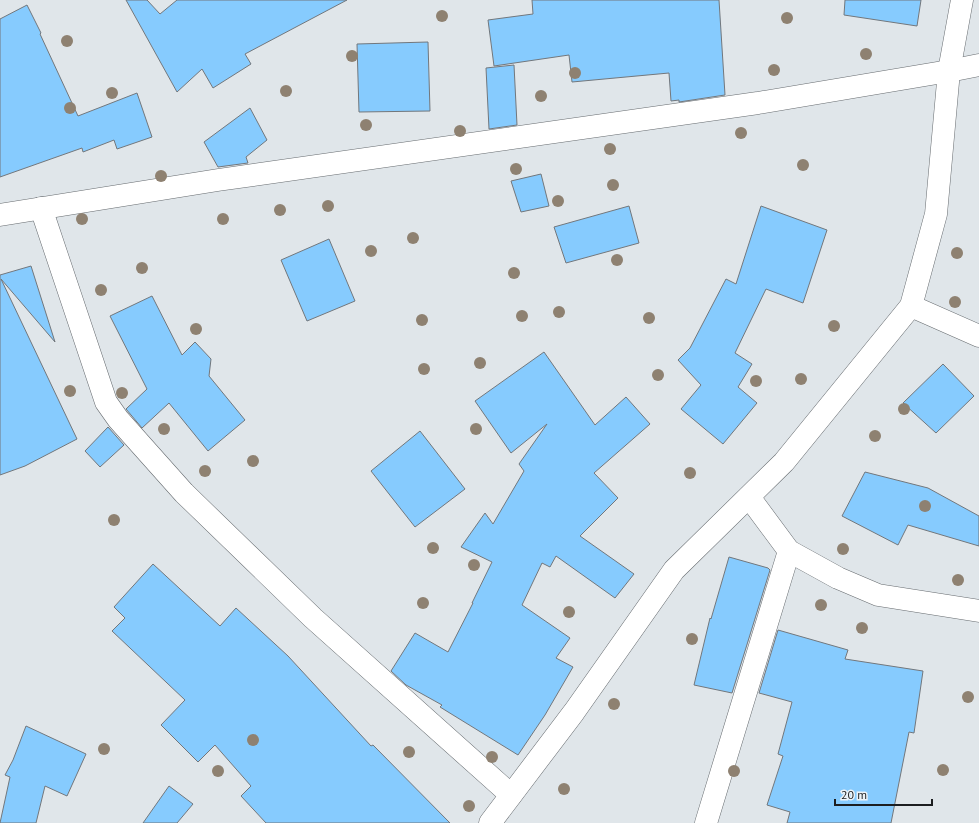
<svg xmlns="http://www.w3.org/2000/svg" width="979" height="823" font-family="'PT Sans',sans-serif">
  <style>
    .building { fill: #86cbfe; stroke: #72777c }
    .lines { fill: none; stroke-linecap: round; stroke-linejoin: round }
    .minor-casing { stroke: #666b6f; stroke-width: 23 }
    .minor { stroke: #fff; stroke-width: 22 }
    .tree { fill: #8e8171 }
  </style>
  <rect width="100%" height="100%" fill="#e0e6ea"/>
  <!-- building -->
  <g class="building">
    <polygon points="126,0 147,0 160,14 177,0 347,0 245,54 251,64 213,88 202,69 177,92"/>
    <polygon points="532,0 719,0 725,95 679,102 679,100 671,101 669,73 572,82 569,55 494,66 488,20 533,14"/>
    <polygon points="845,0 921,0 917,26 844,15"/>
    <polygon points="27,5 41,33 40,34 78,116 137,93 152,137 117,149 114,140 83,152 82,148 0,177 0,19"/>
    <polygon points="428,42 430,111 359,112 357,44"/>
    <polygon points="514,65 517,125 489,129 486,68"/>
    <polygon points="250,108 267,140 246,157 248,163 218,167 204,142"/>
    <polygon points="541,174 549,206 521,212 511,181"/>
    <polygon points="629,206 639,243 566,263 554,227"/>
    <polygon points="761,206 827,230 803,303 766,289 735,353 752,364 738,387 757,403 723,444 681,409 701,385 678,360 690,348 726,279 736,284"/>
    <polygon points="329,239 355,301 307,321 281,260"/>
    <polygon points="31,266 55,342 1,279 77,439 25,466 0,475 0,275"/>
    <polygon points="152,296 182,355 195,342 211,359 209,376 245,420 208,451 169,403 142,428 126,409 147,389 110,316"/>
    <polygon points="544,352 595,425 626,397 650,424 594,473 618,498 580,536 634,574 615,598 556,556 550,567 542,563 522,605 570,638 556,658 573,667 545,715 518,755 440,707 442,705 406,685 391,671 415,633 448,652 473,603 472,603 492,562 461,547 485,513 493,524 524,471 519,464 547,424 511,453 475,401"/>
    <polygon points="943,364 974,396 936,433 903,403"/>
    <polygon points="108,427 124,445 100,467 85,451"/>
    <polygon points="420,431 465,489 415,527 371,471"/>
    <polygon points="865,472 928,488 979,516 979,546 908,525 898,545 842,516"/>
    <polygon points="729,557 768,568 770,570 732,693 694,685 710,618 711,619"/>
    <polygon points="153,564 220,626 236,608 288,656 371,746 373,745 450,823 266,823 241,796 251,786 215,745 198,762 161,725 185,700 112,631 125,618 114,607"/>
    <polygon points="778,630 848,650 845,659 923,671 914,733 909,732 891,823 787,823 790,812 767,805 783,756 778,754 792,702 759,693"/>
    <polygon points="26,726 86,754 67,796 45,786 36,823 0,823 10,777 5,775 13,760"/>
    <polygon points="169,786 193,804 177,823 143,823"/>
  </g>
  <g class="lines">
    <defs>
      <g id="minor">
        <polyline points="41,208 106,402 118,419 184,493 313,618 511,795"/>
        <polyline points="0,215 218,180 758,103 949,71 979,65"/>
        <polyline points="911,306 979,336"/>
        <polyline points="749,497 789,551 838,578 878,595 979,611"/>
        <polyline points="490,823 574,712 674,570 784,462 911,306 936,214 949,71 962,0"/>
        <polyline points="706,823 789,551"/>
      </g>
    </defs>
    <!-- minor casing -->
    <use href="#minor" class="minor-casing"/>
    <!-- minor -->
    <use href="#minor" class="minor"/>
  </g>
  <!-- trees -->
  <g class="tree">
    <circle cx="442" cy="16" r="6"/>
    <circle cx="787" cy="18" r="6"/>
    <circle cx="67" cy="41" r="6"/>
    <circle cx="866" cy="54" r="6"/>
    <circle cx="352" cy="56" r="6"/>
    <circle cx="774" cy="70" r="6"/>
    <circle cx="575" cy="73" r="6"/>
    <circle cx="286" cy="91" r="6"/>
    <circle cx="112" cy="93" r="6"/>
    <circle cx="541" cy="96" r="6"/>
    <circle cx="70" cy="108" r="6"/>
    <circle cx="366" cy="125" r="6"/>
    <circle cx="460" cy="131" r="6"/>
    <circle cx="741" cy="133" r="6"/>
    <circle cx="610" cy="149" r="6"/>
    <circle cx="803" cy="165" r="6"/>
    <circle cx="516" cy="169" r="6"/>
    <circle cx="161" cy="176" r="6"/>
    <circle cx="613" cy="185" r="6"/>
    <circle cx="558" cy="201" r="6"/>
    <circle cx="328" cy="206" r="6"/>
    <circle cx="280" cy="210" r="6"/>
    <circle cx="82" cy="219" r="6"/>
    <circle cx="223" cy="219" r="6"/>
    <circle cx="413" cy="238" r="6"/>
    <circle cx="371" cy="251" r="6"/>
    <circle cx="957" cy="253" r="6"/>
    <circle cx="617" cy="260" r="6"/>
    <circle cx="142" cy="268" r="6"/>
    <circle cx="514" cy="273" r="6"/>
    <circle cx="101" cy="290" r="6"/>
    <circle cx="955" cy="302" r="6"/>
    <circle cx="559" cy="312" r="6"/>
    <circle cx="522" cy="316" r="6"/>
    <circle cx="649" cy="318" r="6"/>
    <circle cx="422" cy="320" r="6"/>
    <circle cx="834" cy="326" r="6"/>
    <circle cx="196" cy="329" r="6"/>
    <circle cx="480" cy="363" r="6"/>
    <circle cx="424" cy="369" r="6"/>
    <circle cx="658" cy="375" r="6"/>
    <circle cx="801" cy="379" r="6"/>
    <circle cx="756" cy="381" r="6"/>
    <circle cx="70" cy="391" r="6"/>
    <circle cx="122" cy="393" r="6"/>
    <circle cx="904" cy="409" r="6"/>
    <circle cx="164" cy="429" r="6"/>
    <circle cx="476" cy="429" r="6"/>
    <circle cx="875" cy="436" r="6"/>
    <circle cx="253" cy="461" r="6"/>
    <circle cx="205" cy="471" r="6"/>
    <circle cx="690" cy="473" r="6"/>
    <circle cx="925" cy="506" r="6"/>
    <circle cx="114" cy="520" r="6"/>
    <circle cx="433" cy="548" r="6"/>
    <circle cx="843" cy="549" r="6"/>
    <circle cx="474" cy="565" r="6"/>
    <circle cx="958" cy="580" r="6"/>
    <circle cx="423" cy="603" r="6"/>
    <circle cx="821" cy="605" r="6"/>
    <circle cx="569" cy="612" r="6"/>
    <circle cx="862" cy="628" r="6"/>
    <circle cx="692" cy="639" r="6"/>
    <circle cx="968" cy="697" r="6"/>
    <circle cx="614" cy="704" r="6"/>
    <circle cx="253" cy="740" r="6"/>
    <circle cx="104" cy="749" r="6"/>
    <circle cx="409" cy="752" r="6"/>
    <circle cx="492" cy="757" r="6"/>
    <circle cx="943" cy="770" r="6"/>
    <circle cx="218" cy="771" r="6"/>
    <circle cx="734" cy="771" r="6"/>
    <circle cx="564" cy="789" r="6"/>
    <circle cx="469" cy="806" r="6"/>
  </g>
  <!-- scale -->
  <path d="M835 799v6h97v-6" fill="none" stroke="#1c1e20" stroke-width="2"/>
  <text x="841" y="799" font-size="12" fill="#1c1e20" stroke="#edf3f8" stroke-width="3" paint-order="stroke">20 m</text>
</svg>
